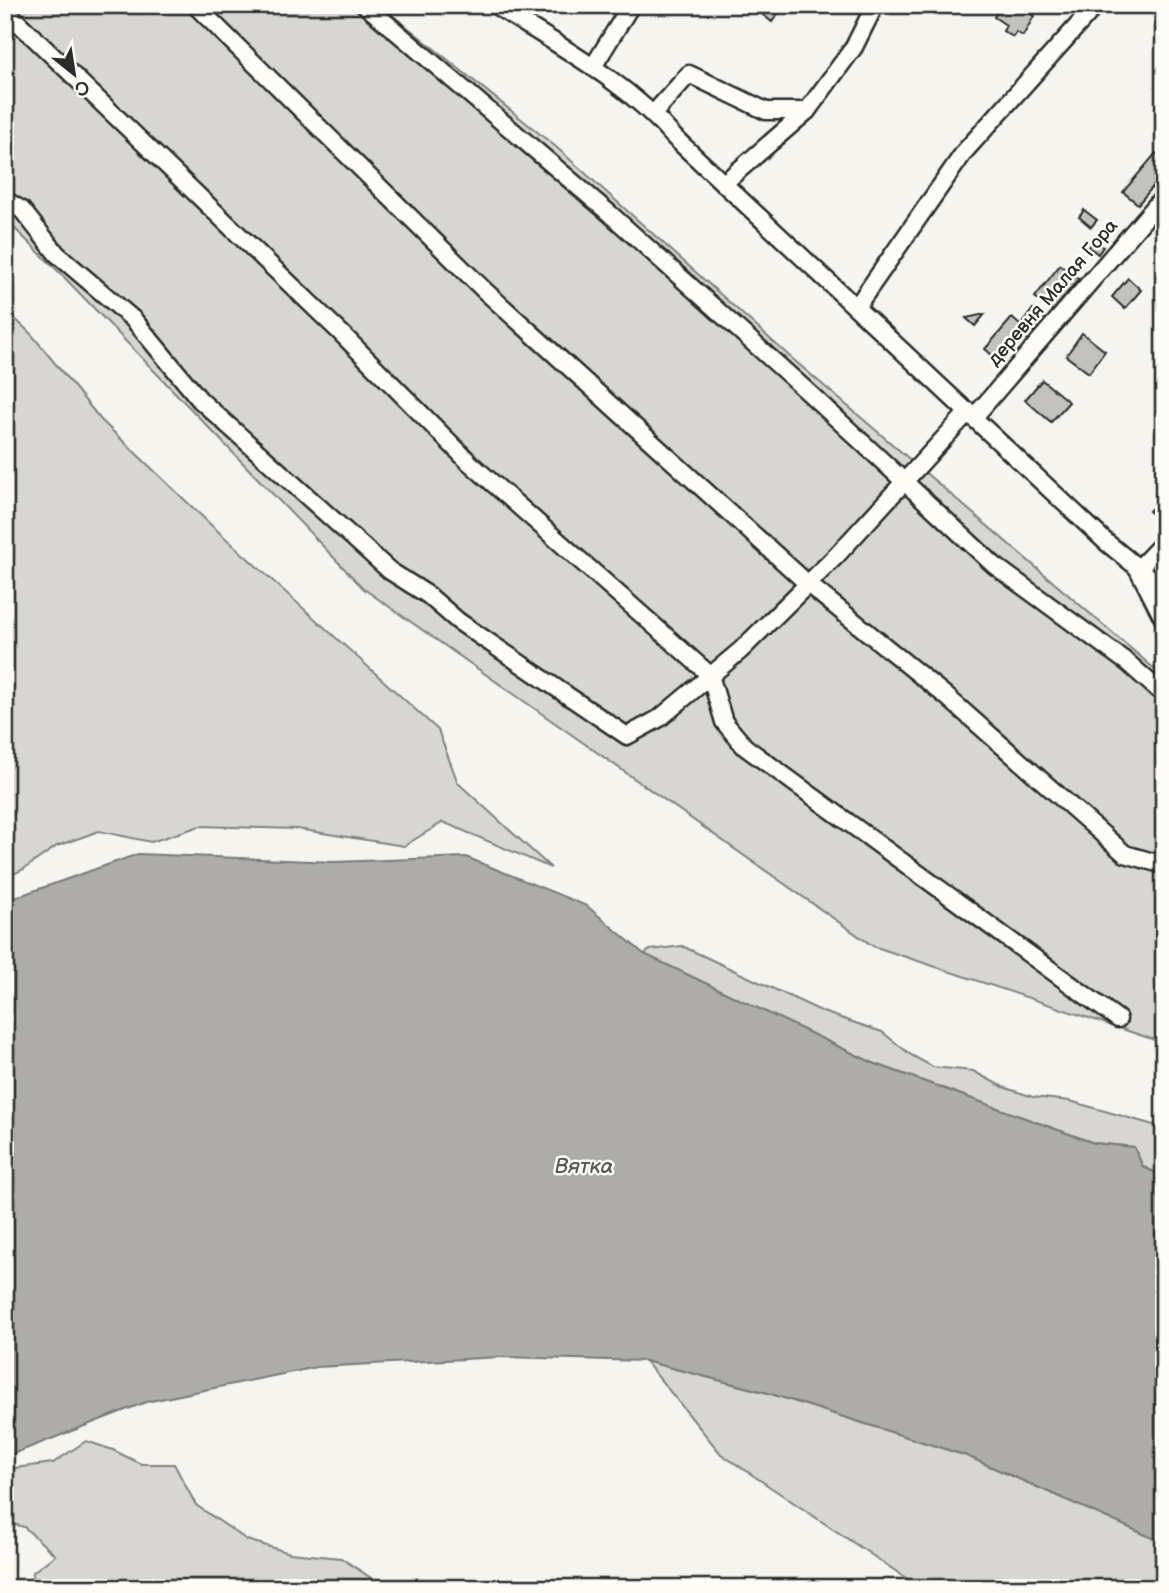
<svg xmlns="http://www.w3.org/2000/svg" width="1169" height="1593" font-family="'Balsamiq Sans',sans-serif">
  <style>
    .green { fill: #d7d6d2; stroke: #81807e; stroke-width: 2 }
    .water { fill: #adaca9; stroke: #797877; stroke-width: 2 }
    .building { fill: #c2c1be; stroke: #2b2b2b; stroke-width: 2 }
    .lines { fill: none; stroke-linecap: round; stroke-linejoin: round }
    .minor-casing { stroke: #2b2b2b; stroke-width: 21 }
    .minor { stroke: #fdfcf7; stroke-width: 16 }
    .labels { text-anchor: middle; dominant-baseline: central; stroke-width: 5; stroke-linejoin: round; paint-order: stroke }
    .street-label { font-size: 19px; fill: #2b2b2b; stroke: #fdfcf7 }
    .water-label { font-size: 21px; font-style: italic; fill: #585857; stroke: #fdfcf7 }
  </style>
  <rect width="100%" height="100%" fill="#f5f4ef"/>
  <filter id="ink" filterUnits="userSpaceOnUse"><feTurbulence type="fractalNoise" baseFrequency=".0143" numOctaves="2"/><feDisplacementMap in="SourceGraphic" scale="14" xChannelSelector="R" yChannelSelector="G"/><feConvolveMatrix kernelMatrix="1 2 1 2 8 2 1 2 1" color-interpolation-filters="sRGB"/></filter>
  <g filter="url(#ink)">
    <!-- green -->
    <g class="green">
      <polygon points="5,5 380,5 556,147 788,355 1164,677 1164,1043 873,946 364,589 63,276 5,219"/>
      <polygon points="5,309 32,335 101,420 210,524 438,730 458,783 551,868 443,822 404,846 297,829 200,826 151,842 99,831 57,846 24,869 5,878"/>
      <polygon points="682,946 823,1012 882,1032 911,1055 933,1067 973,1071 1003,1087 1033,1097 1070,1101 1164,1128 1164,1161 1157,1173 1143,1167 1134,1147 1094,1143 873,1063 644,954 650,950"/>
      <polygon points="645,1361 768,1393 967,1456 1164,1543 1164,1588 921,1588 721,1454"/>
      <polygon points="86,1441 113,1450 141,1464 174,1464 196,1505 247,1540 290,1553 341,1558 386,1588 329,1588 324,1584 281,1582 270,1588 30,1588 33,1572 55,1555 24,1527 5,1522 5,1475 7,1469 53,1463"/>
    </g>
    <!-- water -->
    <g class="water">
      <polygon points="138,854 335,862 466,857 587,906 644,954 873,1063 1094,1143 1134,1147 1143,1167 1156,1173 1164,1161 1164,1543 967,1456 768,1393 645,1361 501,1357 317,1367 146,1402 5,1457 5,901"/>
      <polygon points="280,1582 324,1584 329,1588 270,1588"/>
    </g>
    <!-- building -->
    <g class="building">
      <polygon points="762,5 784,5 772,22 758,11"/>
      <polygon points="1001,5 1015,5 1034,16 1023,36 1016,32 1013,37 1003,31 1006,25 994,17"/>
      <polygon points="1156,153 1164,159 1164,174 1138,204 1123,192"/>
      <polygon points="1084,210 1097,220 1091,227 1079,217"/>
      <polygon points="1164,237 1164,251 1157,245"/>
      <polygon points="1094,240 1103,247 1098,254 1089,247"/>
      <polygon points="1060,265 1078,279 1053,311 1035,297"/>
      <polygon points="1128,278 1141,290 1125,309 1112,297"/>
      <polygon points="1033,309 1047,320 1036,333 1023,322"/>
      <polygon points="985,314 975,326 966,318"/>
      <polygon points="1012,318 1028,332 1001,363 985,349"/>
      <polygon points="1082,333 1105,351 1089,373 1066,356"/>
      <polygon points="1042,380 1069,402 1051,422 1025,400"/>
      <polygon points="1164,495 1164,521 1162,523 1149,511"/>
    </g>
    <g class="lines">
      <defs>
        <g id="minor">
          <polyline points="195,5 484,290 808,584 946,696 1125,854 1164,865"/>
          <polyline points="365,5 609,213 808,392 994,565 1128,663 1164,695"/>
          <path d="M 495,5 C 557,45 625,80 674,137 L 1106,542 L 1164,589"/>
          <polyline points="5,10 341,333 470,463 710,675 724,722 745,747 1118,1019"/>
          <polyline points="593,67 631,5"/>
          <polyline points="654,113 689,74 766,111 807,111"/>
          <polyline points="724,183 807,111 854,47 875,5"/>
          <polyline points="5,200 22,210 57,254 134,320 200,400 390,571 428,595 458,621 627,736 660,718 741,650 837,555 969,411"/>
          <polyline points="857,306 965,151 1096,5"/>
          <polyline points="975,416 1164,196"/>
          <polyline points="1164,542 1138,569 1164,620"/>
        </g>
      </defs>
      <!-- minor casing -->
      <use href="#minor" class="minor-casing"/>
      <!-- minor -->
      <use href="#minor" class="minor"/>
    </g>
  </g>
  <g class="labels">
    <!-- street labels -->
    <g class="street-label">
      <text transform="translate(1053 293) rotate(-49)">деревня Малая Гора</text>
    </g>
    <!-- water labels -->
    <g class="water-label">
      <text x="584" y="1166">Вятка</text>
    </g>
  </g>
  <!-- margin -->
  <rect width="1169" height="1593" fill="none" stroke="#fdfcf7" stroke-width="28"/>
  <rect x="14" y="14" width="1141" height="1565" fill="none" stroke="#2b2b2b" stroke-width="2.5" filter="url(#ink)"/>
  <!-- north arrow -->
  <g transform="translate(74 74) rotate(150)" stroke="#fdfcf7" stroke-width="5" paint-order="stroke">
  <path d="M0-5L12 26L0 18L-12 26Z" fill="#2b2b2b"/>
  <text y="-10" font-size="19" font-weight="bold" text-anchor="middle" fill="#2b2b2b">С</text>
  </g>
</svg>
